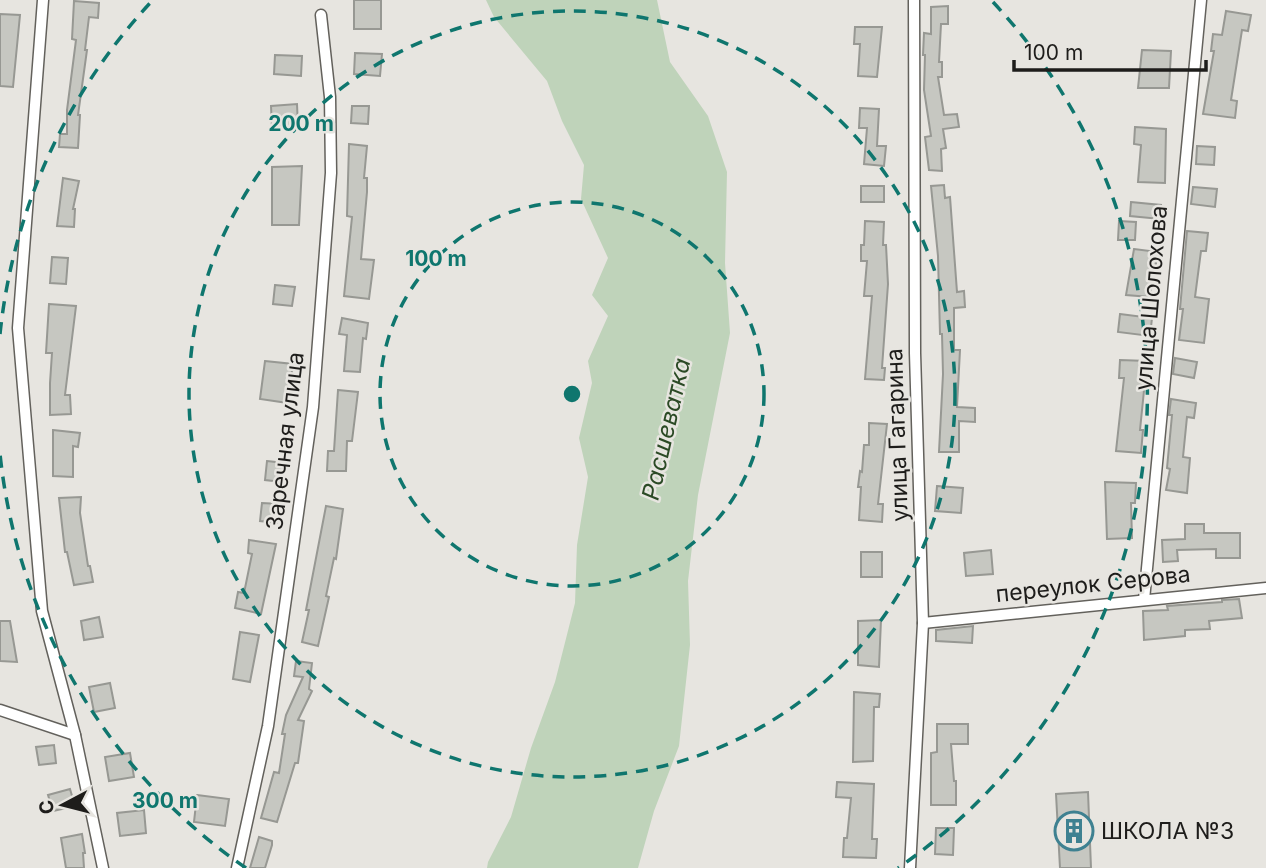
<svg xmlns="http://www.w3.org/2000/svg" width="1266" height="868" font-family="Inter,sans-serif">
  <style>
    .water { fill: #bfd3ba }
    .building { fill: #c6c7c1; stroke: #979893; stroke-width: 2 }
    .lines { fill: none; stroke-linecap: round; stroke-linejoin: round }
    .minor-casing { stroke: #63615c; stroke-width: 13 }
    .minor { stroke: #fff; stroke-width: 10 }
    .ring { fill: none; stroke: #0f766e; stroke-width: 3.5; stroke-dasharray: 12 9 }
    .labels { text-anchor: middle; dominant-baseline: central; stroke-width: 5; stroke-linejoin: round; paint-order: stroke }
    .street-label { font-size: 23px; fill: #1e1d1b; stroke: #e7e5e0 }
    .poi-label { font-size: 23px; fill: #1e1d1b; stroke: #e7e5e0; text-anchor: start }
    .water-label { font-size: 24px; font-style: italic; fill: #2b4a25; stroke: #e7e5e0 }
    .centre { fill: #0f766e; stroke: #e7e5e0; stroke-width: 3.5 }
    .ring-label { font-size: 21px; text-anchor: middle; font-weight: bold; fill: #0f766e; stroke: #e7e5e0; stroke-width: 5; stroke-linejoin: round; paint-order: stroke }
  </style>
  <rect width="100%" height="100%" fill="#e7e5e0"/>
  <!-- water -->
  <polygon class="water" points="486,0 657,0 670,62 708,116 727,172 725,263 730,333 698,495 688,581 690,645 679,746 654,811 638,868 487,868 488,862 511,817 531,748 555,682 575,603 577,545 588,477 579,438 592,383 588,361 608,316 592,295 608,258 581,199 584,165 562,121 547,81 494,17"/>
  <!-- building -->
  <g class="building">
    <rect x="354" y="0" width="27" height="29"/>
    <polygon points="74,1 99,3 98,18 89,17 85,50 87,50 78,115 80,115 78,148 59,147 60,134 67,134 67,110 76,40 72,39"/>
    <polygon points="948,6 948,24 941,24 939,62 942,62 942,77 938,77 944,115 957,114 959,127 943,129 946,148 941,149 942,171 929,170 925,137 931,136 924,90 925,55 923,55 924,33 931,34 931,7"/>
    <polygon points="1226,11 1251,15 1248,31 1242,30 1231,100 1237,101 1235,118 1203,114 1214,51 1211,51 1213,34 1222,35"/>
    <polygon points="0,14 20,15 13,87 0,86"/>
    <polygon points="855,27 882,27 877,77 858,76 860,44 854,44"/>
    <polygon points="1142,50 1171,51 1169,88 1138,88"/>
    <polygon points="355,53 382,54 380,76 354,74"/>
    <polygon points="275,55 302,56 301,76 274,74"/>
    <polygon points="297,104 298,127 272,128 271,106"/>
    <polygon points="352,106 369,106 368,124 351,123"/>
    <polygon points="860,108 879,109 877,146 886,146 884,166 864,164 867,128 859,128"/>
    <polygon points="1135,127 1166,129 1165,183 1138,182 1141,145 1134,144"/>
    <polygon points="349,144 367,146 364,178 367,178 367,192 361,259 374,260 369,299 344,296 352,217 347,216"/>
    <polygon points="1197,146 1215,147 1214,165 1196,164"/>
    <polygon points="302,166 299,225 272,225 272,167"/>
    <polygon points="63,178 79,181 73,209 75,209 74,227 57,226"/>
    <polygon points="944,185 945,198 950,197 957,292 964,291 965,307 954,308 954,350 960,350 957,407 975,408 975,422 959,421 959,452 939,452 943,374 942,334 940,334 938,256 931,186"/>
    <rect x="861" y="186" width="23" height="16"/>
    <polygon points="1193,187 1217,189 1215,207 1191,204"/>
    <polygon points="1131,202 1161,205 1160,219 1130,216"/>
    <polygon points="865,221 884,222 883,245 886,245 888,284 882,368 885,368 884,380 865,379 872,296 864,296 867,261 861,261 861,245 864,245"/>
    <polygon points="1119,221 1136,222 1135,240 1118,240"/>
    <polygon points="1187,231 1208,233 1206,251 1201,251 1195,297 1209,299 1204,343 1179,340 1183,309 1180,309"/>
    <polygon points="1134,249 1158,252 1155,269 1153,269 1150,297 1126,295"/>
    <polygon points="52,257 68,258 66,284 50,283"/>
    <polygon points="275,285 295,287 292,306 273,304"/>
    <polygon points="49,304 76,306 65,395 70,395 71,414 50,415 50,383 52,353 46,353"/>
    <polygon points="1120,314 1152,318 1150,336 1118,332"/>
    <polygon points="342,318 368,323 366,339 363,338 360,372 344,371 347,335 339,334"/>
    <polygon points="1175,358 1197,362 1194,378 1173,374"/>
    <polygon points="1120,360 1147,361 1140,430 1143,430 1141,453 1116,451 1124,378 1119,378"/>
    <polygon points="265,361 293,364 288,403 260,399"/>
    <polygon points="338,390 358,392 352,441 347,441 346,471 327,471 328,451 334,451"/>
    <polygon points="1171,399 1196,403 1194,418 1187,417 1183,457 1190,458 1187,493 1166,490 1170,469 1167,468 1172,415 1169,415"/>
    <polygon points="869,423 887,424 878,504 883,504 882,522 859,520 861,487 858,487 860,471 862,472 864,445 869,445"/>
    <polygon points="53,430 80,433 78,447 73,446 73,477 53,476"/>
    <polygon points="267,461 284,463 282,482 265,480"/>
    <polygon points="1105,482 1136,483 1135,503 1131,503 1132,538 1107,539"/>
    <polygon points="937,486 963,488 961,513 935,511"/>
    <polygon points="81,497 80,513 88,566 90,566 93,582 74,585 67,552 65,552 59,498"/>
    <polygon points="262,503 279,504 277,523 260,521"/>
    <polygon points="326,506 343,509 336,559 334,558 326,596 329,597 318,646 302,642 309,610 306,610"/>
    <polygon points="1185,524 1204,524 1204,533 1240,533 1240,558 1216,558 1216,549 1177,550 1178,561 1163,562 1162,540 1185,539"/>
    <polygon points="249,540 276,544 261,614 235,608 238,592 244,593 252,554 248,553"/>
    <polygon points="991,550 993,574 966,576 964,553"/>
    <rect x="861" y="552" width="21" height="25"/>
    <polygon points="1239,599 1242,618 1209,621 1210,629 1185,630 1185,636 1144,640 1143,611 1168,610 1167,606 1222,602 1222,600"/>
    <polygon points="99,617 103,637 84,640 81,621"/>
    <polygon points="881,620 879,667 858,665 858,621"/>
    <polygon points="0,621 10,621 17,662 0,661"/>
    <polygon points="973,626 972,643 936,641 936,630"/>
    <polygon points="240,632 259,635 250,682 233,679"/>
    <polygon points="296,661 312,663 309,689 312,691 298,720 304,721 298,763 295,763 277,822 261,818 274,772 279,773 285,734 282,734 286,715 303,677 294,676"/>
    <polygon points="110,683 115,708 94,712 89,687"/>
    <polygon points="854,692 880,694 879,707 874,707 873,761 853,762"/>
    <polygon points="937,724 968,724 968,744 951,744 954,781 956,781 956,805 931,805 931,753 937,752"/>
    <polygon points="54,745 56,763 39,765 36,747"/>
    <polygon points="130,753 134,777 109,781 105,757"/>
    <polygon points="837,782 874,784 872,839 877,839 876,858 843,857 844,838 847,838 851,798 836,797"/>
    <polygon points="70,789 75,806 53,811 48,795"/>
    <polygon points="1088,792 1091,868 1060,868 1056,794"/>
    <polygon points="197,795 229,799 225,826 194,822"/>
    <polygon points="144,810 146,833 120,836 117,813"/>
    <polygon points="936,828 954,828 953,855 935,854"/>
    <polygon points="82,834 85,853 83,853 84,868 66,868 61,838"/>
    <polygon points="259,837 272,841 272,845 265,868 250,868"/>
  </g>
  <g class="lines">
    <defs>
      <g id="minor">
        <polyline points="43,0 18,328 42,611 75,735 103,868"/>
        <polyline points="1144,600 1201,0"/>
        <polyline points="923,623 1266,588"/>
        <polyline points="0,710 75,735"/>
        <polyline points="237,868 268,726 313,407 331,173 330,97 321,15"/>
        <polyline points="910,868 923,623 915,353 914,0"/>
      </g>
    </defs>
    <!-- minor casing -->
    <use href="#minor" class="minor-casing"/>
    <!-- minor -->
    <use href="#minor" class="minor"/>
  </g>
  <!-- distance rings -->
  <g class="ring">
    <circle cx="572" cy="394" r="192"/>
    <circle cx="572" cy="394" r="383"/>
    <path d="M246 868A575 575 0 0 1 0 454M0 334A575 575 0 0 1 151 2M993 2A575 575 0 0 1 898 868"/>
  </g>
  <!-- icons -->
  <defs>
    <symbol id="building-ring" viewBox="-11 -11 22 22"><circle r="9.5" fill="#e7e5e0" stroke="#3e8191" stroke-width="1.5"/><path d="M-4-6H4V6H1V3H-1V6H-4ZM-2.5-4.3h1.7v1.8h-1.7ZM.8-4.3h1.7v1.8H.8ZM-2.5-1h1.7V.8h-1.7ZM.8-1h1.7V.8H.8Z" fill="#3e8191"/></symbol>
  </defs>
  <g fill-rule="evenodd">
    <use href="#building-ring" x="1052" y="809" width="44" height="44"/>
  </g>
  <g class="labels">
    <!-- street labels -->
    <g class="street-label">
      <text transform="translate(1151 298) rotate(-85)">улица Шолохова</text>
      <text transform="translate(897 435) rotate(-92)">улица Гагарина</text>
      <text transform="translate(285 441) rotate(-83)">Заречная улица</text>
      <text transform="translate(1093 584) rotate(-6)">переулок Серова</text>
    </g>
    <!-- poi labels -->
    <g class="poi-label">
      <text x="1101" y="831">ШКОЛА №3</text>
    </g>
    <!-- water labels -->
    <g class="water-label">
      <text transform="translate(666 429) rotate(-77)">Расшеватка</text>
    </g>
  </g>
  <circle cx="572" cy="394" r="10" class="centre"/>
  <g class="ring-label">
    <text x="301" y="131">200 m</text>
    <text x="436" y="266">100 m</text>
    <text x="165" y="808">300 m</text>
  </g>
  <!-- north arrow -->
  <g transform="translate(63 805) rotate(263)" stroke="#e7e5e0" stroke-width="5" paint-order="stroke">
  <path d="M0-5L12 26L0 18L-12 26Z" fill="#1e1d1b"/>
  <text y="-10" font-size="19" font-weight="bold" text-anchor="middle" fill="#1e1d1b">С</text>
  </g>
  <!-- scale -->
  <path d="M1014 60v10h192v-10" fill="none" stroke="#1e1d1b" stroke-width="3.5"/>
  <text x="1024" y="60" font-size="21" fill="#1e1d1b" stroke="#e7e5e0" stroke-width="5" paint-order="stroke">100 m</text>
</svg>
